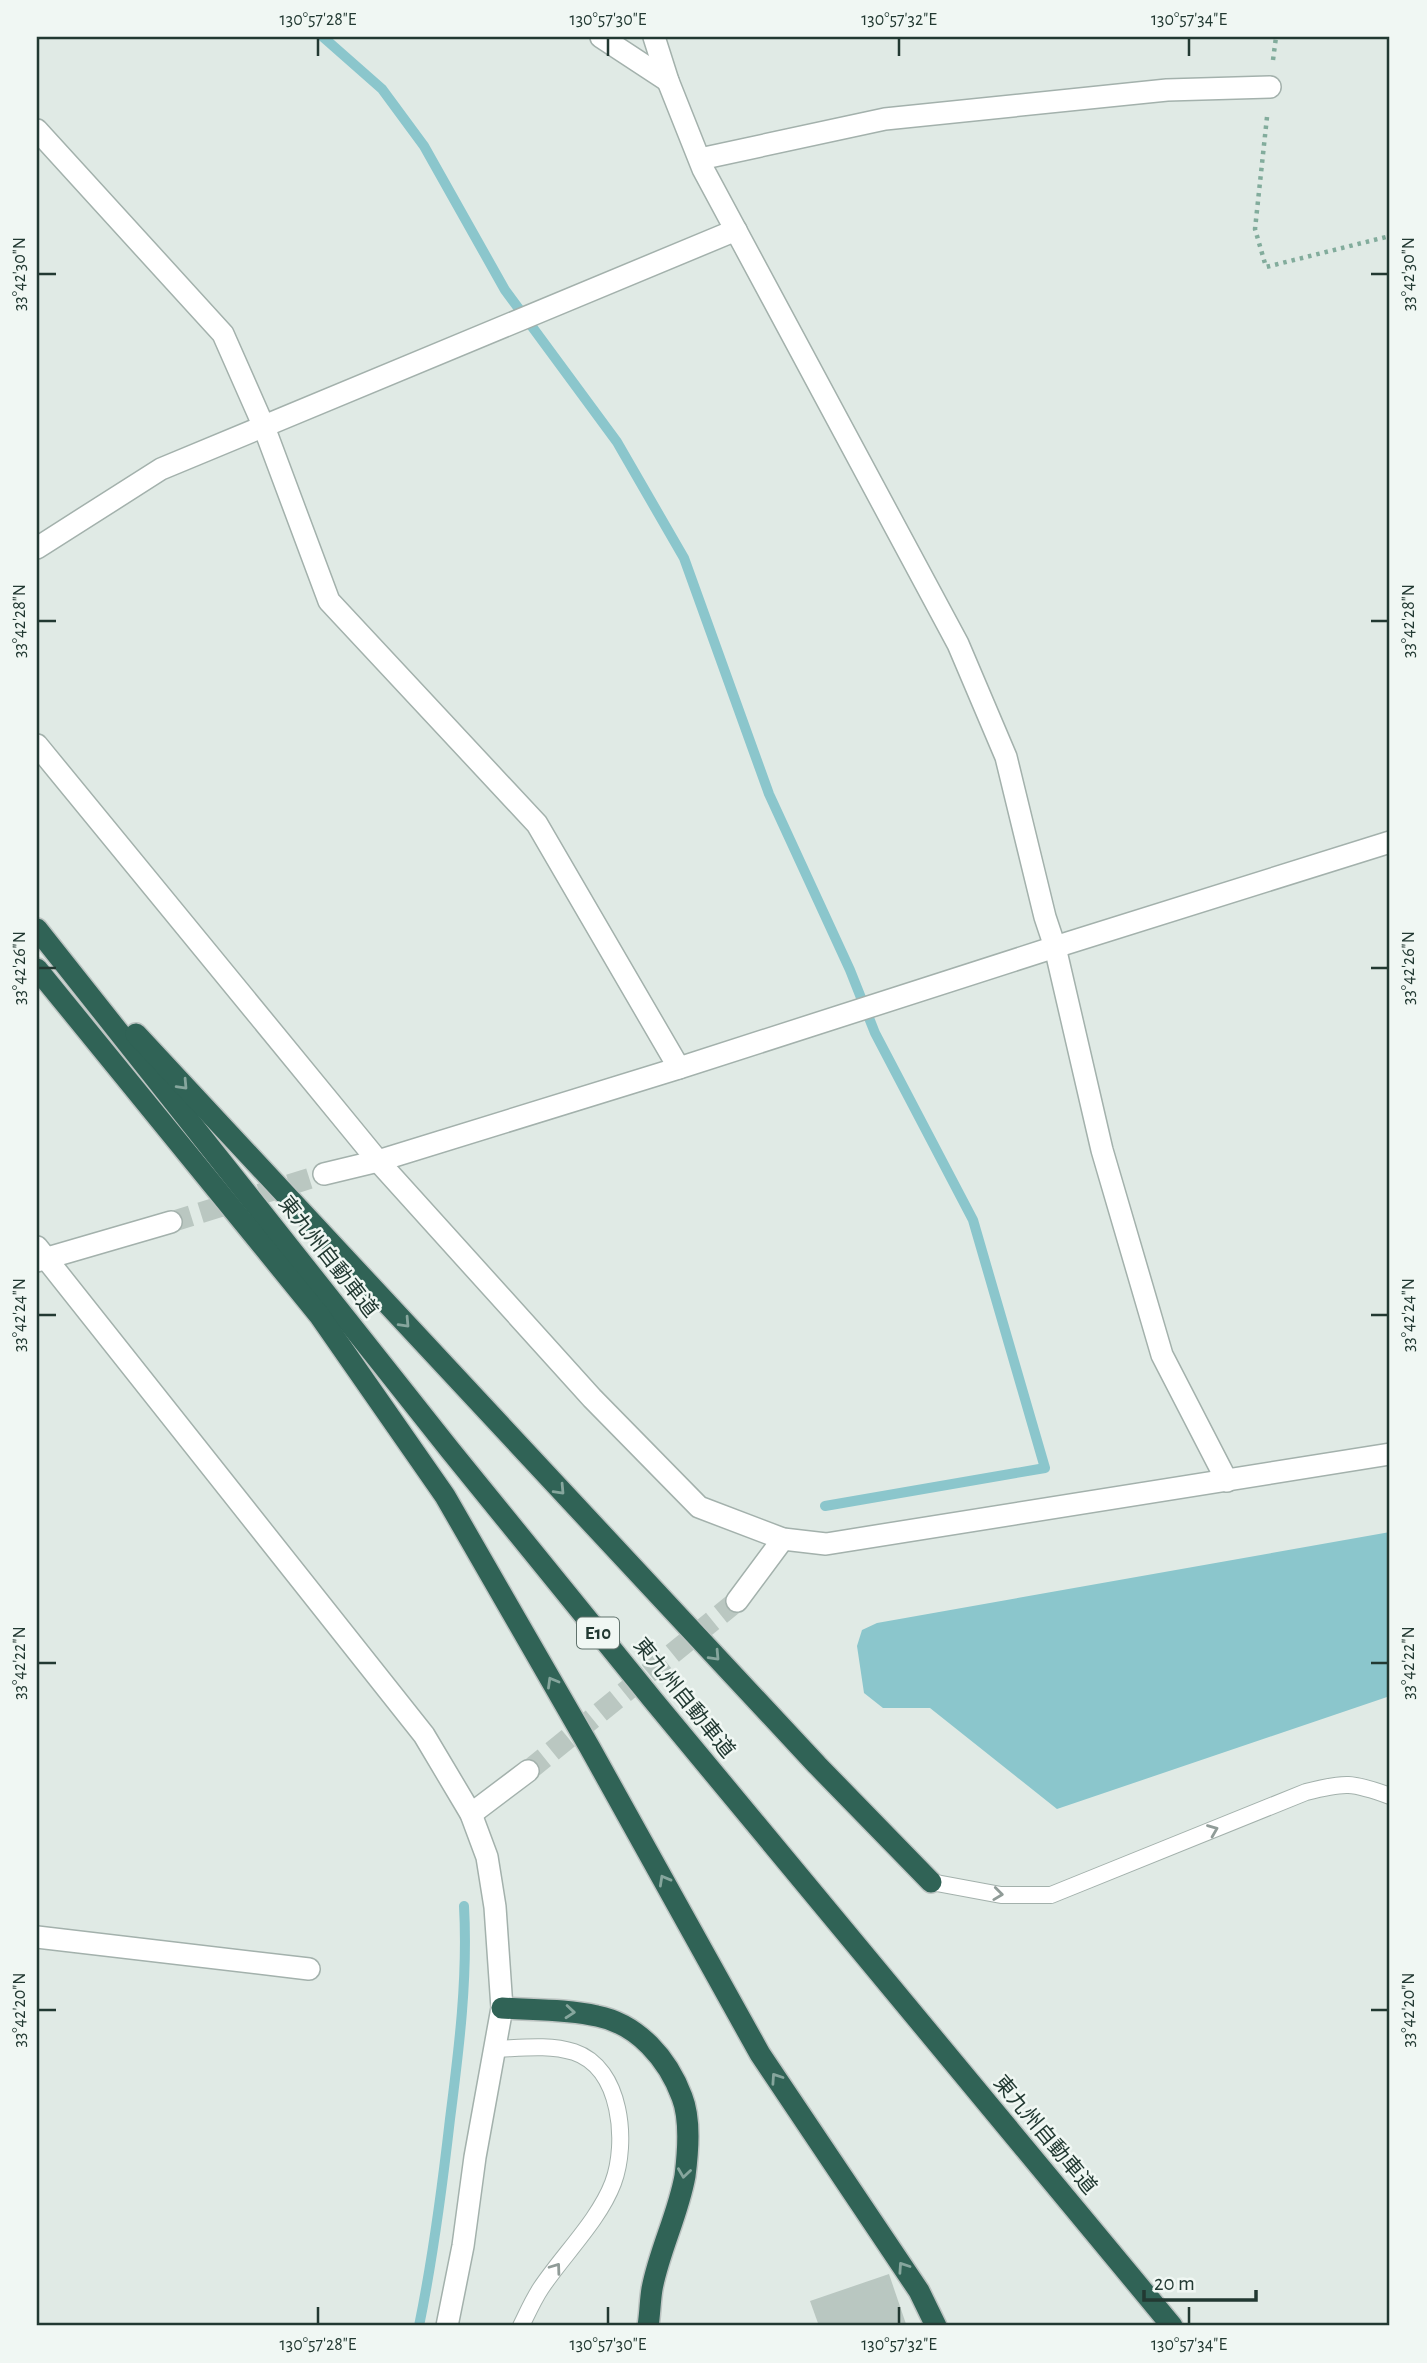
<svg xmlns="http://www.w3.org/2000/svg" width="1427" height="2363" font-family="'Alegreya Sans','Noto Sans JP',sans-serif">
  <style>
    .water { fill: #8bc6cc }
    .lines { fill: none; stroke-linecap: round; stroke-linejoin: round }
    .stream { stroke: #8bc6cc; stroke-width: 10 }
    .building { fill: #b9c7c1 }
    .minor-tunnel { stroke: #bac7c1; stroke-width: 21; stroke-dasharray: 21 10; stroke-linecap: butt }
    .service-casing { stroke: #a3b1ac; stroke-width: 18 }
    .minor-casing { stroke: #a3b1ac; stroke-width: 24 }
    .motorway-casing { stroke: #bdc4c2; stroke-width: 24 }
    .path { stroke: #82ac9c; stroke-width: 4.5; stroke-dasharray: 3.5 5; stroke-linecap: butt }
    .service { stroke: #fff; stroke-width: 16 }
    .minor { stroke: #fff; stroke-width: 21 }
    .motorway { stroke: #306356; stroke-width: 21 }
    .oneway { stroke: #86a69d }
    .oneway2 { stroke: #909c98 }
    .ticks { fill: none; stroke: #223932; stroke-width: 2.5 }
    .labels { text-anchor: middle; dominant-baseline: central; stroke-width: 5; stroke-linejoin: round; paint-order: stroke }
    .shield { fill: #f0f7f3; stroke: #60726c; stroke-width: 2 }
    .shield-label { font-size: 19px; font-weight: bold; fill: #223932 }
    .street-label { font-size: 21px; fill: #223932; stroke: #f0f7f3 }
    .neatline { fill: none; stroke: #223932; stroke-width: 2.5 }
    .ticks-label { font-size: 18px; text-anchor: middle; fill: #223932 }
  </style>
  <rect width="100%" height="100%" fill="#e0eae5"/>
  <!-- water -->
  <polygon class="water" points="1390,1532 1390,1696 1057,1809 930,1708 883,1708 864,1693 857,1646 862,1630 877,1623"/>
  <g class="lines">
    <!-- stream -->
    <g class="stream">
      <polyline points="323,37 382,89 424,146 505,290 617,442 684,558 769,794 850,970 875,1033 973,1220 1045,1468 825,1506"/>
      <path d="M 419,2326 C 433,2258 442,2189 450,2119 C 459,2049 468,1977 464,1906"/>
    </g>
  </g>
  <!-- building -->
  <polygon class="building" points="889,2274 906,2324 819,2326 810,2301"/>
  <g class="lines">
    <!-- minor-tunnel -->
    <g class="minor-tunnel">
      <polyline points="171,1222 324,1174"/>
      <polyline points="528,1771 737,1601"/>
    </g>
    <defs>
      <g id="service">
        <path d="M 931,1882 L 1001,1895 L 1051,1895 L 1306,1792 C 1345,1782 1352,1782 1390,1796"/>
        <path d="M 494,2049 C 521,2048 549,2044 574,2052 C 622,2068 628,2143 613,2183 C 599,2220 563,2255 541,2288 C 533,2300 527,2314 521,2326"/>
      </g>
      <g id="minor">
        <polyline points="601,37 668,81"/>
        <polyline points="654,37 668,81 703,169 958,644 1006,757 1045,917 1055,947 1102,1150 1162,1355 1227,1481"/>
        <polyline points="37,130 223,334 264,427 329,601 537,824 679,1068"/>
        <polyline points="700,159 885,119 1167,90 1270,87"/>
        <polyline points="37,548 161,469 736,230"/>
        <polyline points="37,745 378,1161 592,1398 699,1507 783,1539 826,1544 1390,1454"/>
        <polyline points="324,1174 378,1161 679,1068 1055,947 1390,842"/>
        <polyline points="37,1247 424,1735 471,1814 487,1857 495,1907 502,2008 475,2157 463,2246 447,2326"/>
        <polyline points="37,1261 171,1222"/>
        <polyline points="737,1601 783,1539"/>
        <polyline points="471,1814 528,1771"/>
        <polyline points="37,1937 309,1969"/>
      </g>
      <g id="motorway">
        <polyline points="37,929 450,1450 653,1700 1172,2326"/>
        <polyline points="37,969 319,1315 445,1496 590,1748 760,2054 919,2291 936,2326"/>
        <polyline points="136,1034 817,1765 931,1882"/>
        <path d="M 502,2008 C 533,2010 566,2009 597,2016 C 638,2024 668,2059 682,2097 C 691,2120 688,2152 685,2176 C 678,2215 659,2251 652,2289 C 650,2301 650,2314 648,2326"/>
      </g>
    </defs>
    <!-- service casing -->
    <use href="#service" class="service-casing"/>
    <!-- minor casing -->
    <use href="#minor" class="minor-casing"/>
    <!-- motorway casing -->
    <use href="#motorway" class="motorway-casing"/>
    <!-- path -->
    <g class="path">
      <polyline points="1273,60 1276,37"/>
      <polyline points="1267,117 1255,229 1266,267 1390,236"/>
    </g>
    <!-- service -->
    <use href="#service" class="service"/>
    <!-- minor -->
    <use href="#minor" class="minor"/>
    <!-- motorway -->
    <use href="#motorway" class="motorway"/>
  </g>
  <!-- one-way arrows -->
  <defs><path id="oneway-chevron" d="M-2-3.5L2.5 0L-2 3.5" fill="none" stroke-width="1.6" stroke-linecap="round" stroke-linejoin="round" transform="scale(1.75)"/></defs>
  <g class="oneway">
    <use href="#oneway-chevron" transform="translate(183 1085) rotate(47)"/>
    <use href="#oneway-chevron" transform="translate(405 1323) rotate(47)"/>
    <use href="#oneway-chevron" transform="translate(560 1490) rotate(47)"/>
    <use href="#oneway-chevron" transform="translate(715 1656) rotate(47)"/>
    <use href="#oneway-chevron" transform="translate(552 1682) rotate(-120)"/>
    <use href="#oneway-chevron" transform="translate(664 1880) rotate(-119)"/>
    <use href="#oneway-chevron" transform="translate(570 2012) rotate(5)"/>
    <use href="#oneway-chevron" transform="translate(776 2078) rotate(-124)"/>
    <use href="#oneway-chevron" transform="translate(684 2173) rotate(98)"/>
    <use href="#oneway-chevron" transform="translate(903 2267) rotate(-124)"/>
  </g>
  <g class="oneway2">
    <use href="#oneway-chevron" transform="translate(1213 1830) rotate(-22)"/>
    <use href="#oneway-chevron" transform="translate(998 1894) rotate(7)"/>
    <use href="#oneway-chevron" transform="translate(556 2268) rotate(-54)"/>
  </g>
  <!-- ticks -->
  <path class="ticks" d="M 318,38 L 318,56M 608,38 L 608,56M 899,38 L 899,56M 1189,38 L 1189,56M 38,274 L 56,274M 1371,274 L 1388,274M 38,621 L 56,621M 1371,621 L 1388,621M 38,968 L 56,968M 1371,968 L 1388,968M 38,1315 L 56,1315M 1371,1315 L 1388,1315M 38,1663 L 56,1663M 1371,1663 L 1388,1663M 38,2010 L 56,2010M 1371,2010 L 1388,2010M 318,2307 L 318,2324M 608,2307 L 608,2324M 899,2307 L 899,2324M 1189,2307 L 1189,2324"/>
  <g class="labels">
    <!-- shield labels -->
    <rect class="shield" x="577" y="1617.5" width="42" height="31" rx="5"/>
    <g class="shield-label">
      <text x="598" y="1633">E10</text>
    </g>
    <!-- street labels -->
    <g class="street-label">
      <text transform="translate(328 1257) rotate(52)">東九州自動車道</text>
      <text transform="translate(684 1698) rotate(51)">東九州自動車道</text>
      <text transform="translate(1045 2135) rotate(50)">東九州自動車道</text>
    </g>
  </g>
  <!-- border -->
  <rect width="1427" height="2363" fill="none" stroke="#f0f7f3" stroke-width="77"/>
  <!-- scale -->
  <path d="M1144 2290v10h112v-10" fill="none" stroke="#223932" stroke-width="3.5"/>
  <text x="1154" y="2290" font-size="21" fill="#223932" stroke="#f0f7f3" stroke-width="5" paint-order="stroke">20 m</text>
  <rect x="38" y="38" width="1350" height="2286" class="neatline"/>
  <g class="ticks-label">
    <text x="318" y="25">130°57'28"E</text>
    <text x="608" y="25">130°57'30"E</text>
    <text x="899" y="25">130°57'32"E</text>
    <text x="1189" y="25">130°57'34"E</text>
    <text transform="translate(19 274) rotate(-90)" y="6">33°42'30"N</text>
    <text transform="translate(1408 274) rotate(-90)" y="6">33°42'30"N</text>
    <text transform="translate(19 621) rotate(-90)" y="6">33°42'28"N</text>
    <text transform="translate(1408 621) rotate(-90)" y="6">33°42'28"N</text>
    <text transform="translate(19 968) rotate(-90)" y="6">33°42'26"N</text>
    <text transform="translate(1408 968) rotate(-90)" y="6">33°42'26"N</text>
    <text transform="translate(19 1315) rotate(-90)" y="6">33°42'24"N</text>
    <text transform="translate(1408 1315) rotate(-90)" y="6">33°42'24"N</text>
    <text transform="translate(19 1663) rotate(-90)" y="6">33°42'22"N</text>
    <text transform="translate(1408 1663) rotate(-90)" y="6">33°42'22"N</text>
    <text transform="translate(19 2010) rotate(-90)" y="6">33°42'20"N</text>
    <text transform="translate(1408 2010) rotate(-90)" y="6">33°42'20"N</text>
    <text x="318" y="2350">130°57'28"E</text>
    <text x="608" y="2350">130°57'30"E</text>
    <text x="899" y="2350">130°57'32"E</text>
    <text x="1189" y="2350">130°57'34"E</text>
  </g>
</svg>
